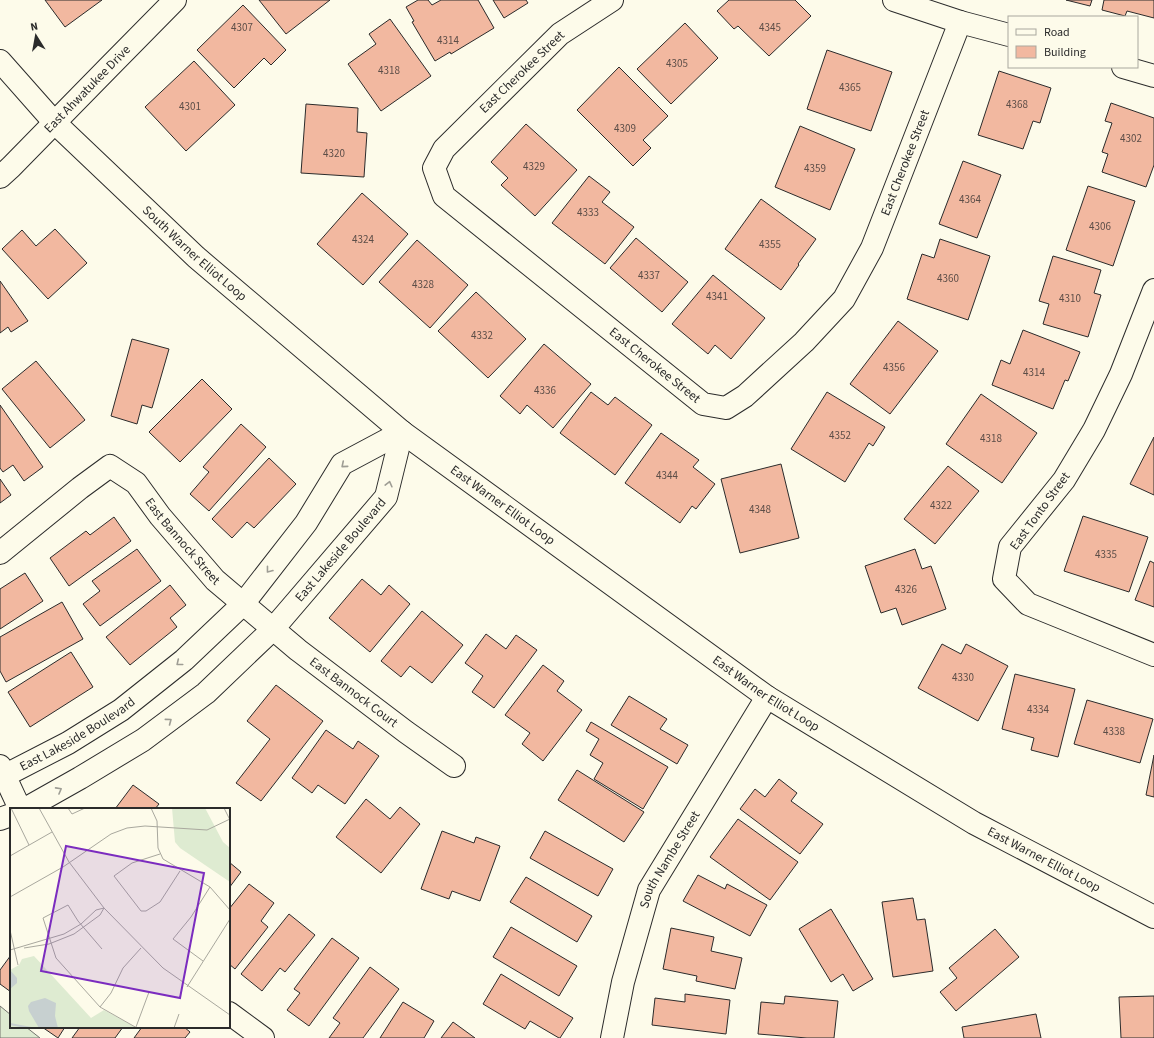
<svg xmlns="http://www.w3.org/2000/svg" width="1154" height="1038" font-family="'Source Sans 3',sans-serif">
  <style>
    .green { fill: #deebd1; stroke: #74746e }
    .building { fill: #f2b8a0; stroke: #2b2b2b }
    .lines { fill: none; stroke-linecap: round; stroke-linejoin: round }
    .minor-casing { stroke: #2b2b2b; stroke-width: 24 }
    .major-casing { stroke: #2b2b2b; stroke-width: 24 }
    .minor { stroke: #fdfbea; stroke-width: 22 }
    .major { stroke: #fdfbea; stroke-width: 22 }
    .oneway { stroke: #9e9d94 }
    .labels { text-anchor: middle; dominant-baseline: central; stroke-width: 3; stroke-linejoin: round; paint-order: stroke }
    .number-label { font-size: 11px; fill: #5d4e48 }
    .street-label { font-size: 13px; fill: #2b2b2b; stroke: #fdfbea }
    .inset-river { fill: none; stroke: #c7d0d0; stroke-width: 2 }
    .inset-road { fill: none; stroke: #a9a89e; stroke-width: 1 }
    .view { fill: #7b2cbf; fill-opacity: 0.15; stroke: #7b2cbf; stroke-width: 2 }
    .inset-edge { fill: none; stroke: #2b2b2b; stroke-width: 2 }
  </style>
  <rect width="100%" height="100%" fill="#fdfbea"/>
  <!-- green -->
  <polygon class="green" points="0,1006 11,1015 11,1027 26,1027 40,1038 0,1038"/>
  <!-- building -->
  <g class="building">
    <polygon points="45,0 102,0 65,27"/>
    <polygon points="259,0 330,0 286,34"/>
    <polygon points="418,0 428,0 432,5 441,0 478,0 494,28 451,54 450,52 435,61 412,22 414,21 406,7"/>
    <polygon points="493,0 526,0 528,3 504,18"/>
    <polygon points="729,0 795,0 811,16 769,56 738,26 734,29 717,11"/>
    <polygon points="1066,0 1092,0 1090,6"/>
    <polygon points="1104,0 1154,0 1154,18 1127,11 1125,16 1102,10"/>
    <polygon points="243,5 286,50 271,65 264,58 234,88 197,50"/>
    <polygon points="390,19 431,76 381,111 348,64 376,44 369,34"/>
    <polygon points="685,23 718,58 671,104 637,69"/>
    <polygon points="827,50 892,72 871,131 807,109"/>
    <polygon points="194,61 235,105 186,151 145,107"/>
    <polygon points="619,67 668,116 643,140 651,148 633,166 577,110"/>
    <polygon points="999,71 1051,88 1040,123 1033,121 1023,149 978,135"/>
    <polygon points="1111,103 1154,118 1154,165 1146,187 1102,172 1108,154 1102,152 1112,123 1105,121"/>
    <polygon points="306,104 358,108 357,132 367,133 364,177 301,173"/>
    <polygon points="526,124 577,170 535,216 501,185 508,178 491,162"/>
    <polygon points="800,126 855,149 830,210 775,187"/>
    <polygon points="963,161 1001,175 977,238 939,224"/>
    <polygon points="589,176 610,192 602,202 634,227 605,264 552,223"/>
    <polygon points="1088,186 1135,201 1113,266 1066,250"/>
    <polygon points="362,193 408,234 363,285 317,244"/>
    <polygon points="761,199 816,239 798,264 799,265 781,290 725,249"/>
    <polygon points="55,229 87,263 48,299 2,249 22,230 36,246"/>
    <polygon points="636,238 688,282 662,312 610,268"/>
    <polygon points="940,239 990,256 968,320 907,299 922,254 934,258"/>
    <polygon points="417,240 468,285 430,328 379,282"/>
    <polygon points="1053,256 1101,270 1094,293 1101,295 1088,337 1043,324 1049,304 1039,301"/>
    <polygon points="713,275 765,318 731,359 715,345 708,354 672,324"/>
    <polygon points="0,281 28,321 11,332 8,327 0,333"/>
    <polygon points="476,292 526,339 488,378 438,331"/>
    <polygon points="898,321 938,351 890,414 850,384"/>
    <polygon points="1023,330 1080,352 1068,381 1065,380 1053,409 992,385 1001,360 1010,364"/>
    <polygon points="132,339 169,349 152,408 142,405 137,424 111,416"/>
    <polygon points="544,344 591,384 553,428 527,405 520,414 500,396"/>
    <polygon points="36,361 85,420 50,448 2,389"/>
    <polygon points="202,379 232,409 180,462 149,432"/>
    <polygon points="591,392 608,405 615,397 652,425 615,475 560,433"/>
    <polygon points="827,392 885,427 873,446 869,443 845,482 791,449"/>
    <polygon points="981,394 1037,433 1002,483 946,444"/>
    <polygon points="0,405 43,467 24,481 13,465 3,472 0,468"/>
    <polygon points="241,424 266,447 209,511 190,494 209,472 203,467"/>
    <polygon points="661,433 699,460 693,467 715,484 696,509 692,506 680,523 625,483"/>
    <polygon points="1154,437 1154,495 1130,484"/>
    <polygon points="269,458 296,484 254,528 247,522 232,538 212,519"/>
    <polygon points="781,464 799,538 740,553 721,479"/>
    <polygon points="948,466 979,491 935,544 904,519"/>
    <polygon points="0,479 11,495 0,503"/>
    <polygon points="1083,516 1148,537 1129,592 1064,571"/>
    <polygon points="114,517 131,541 69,586 50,558 86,531 90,535"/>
    <polygon points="137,549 161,581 100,626 83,604 100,591 92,581"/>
    <polygon points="915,549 922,569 931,566 946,609 902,625 896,608 881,613 865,566"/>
    <polygon points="1150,561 1154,563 1154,607 1135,600"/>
    <polygon points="25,573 43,601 0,629 0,589"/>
    <polygon points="362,579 381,595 389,585 410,604 370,652 329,618"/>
    <polygon points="170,585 186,605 170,618 177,627 130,665 106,637"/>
    <polygon points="62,602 83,639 6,682 0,671 0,637"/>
    <polygon points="422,611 463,645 432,683 410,666 401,677 381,661"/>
    <polygon points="486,634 506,649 516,635 537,650 494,708 472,692 483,676 465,663"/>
    <polygon points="942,644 961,654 966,644 1008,666 978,721 918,688"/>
    <polygon points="71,652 93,687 30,727 8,692"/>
    <polygon points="543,665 564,681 557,691 582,710 543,761 522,744 530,733 505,715"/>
    <polygon points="1015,674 1075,689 1058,757 1031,750 1034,738 1002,729"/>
    <polygon points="276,685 323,721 261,801 236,783 270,739 247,721"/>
    <polygon points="629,696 667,719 660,729 688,745 677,764 611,725"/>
    <polygon points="1087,700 1153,719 1140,763 1074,744"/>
    <polygon points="591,722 668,767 643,809 594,779 603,763 590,755 599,739 586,731"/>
    <polygon points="326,730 353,749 358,741 379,756 345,804 318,785 312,793 292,778"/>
    <polygon points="1154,755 1154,797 1146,795"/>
    <polygon points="577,770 644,812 624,842 558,800"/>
    <polygon points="779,779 797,793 791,801 823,824 800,854 740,809 755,789 765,797"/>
    <polygon points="133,785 159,804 155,809 115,809"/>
    <polygon points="366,799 390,819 400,807 420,824 381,873 336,837"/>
    <polygon points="738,819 798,862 770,900 710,857"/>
    <polygon points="442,831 474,843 476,837 500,846 480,901 452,891 449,899 421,889"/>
    <polygon points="545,831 613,869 598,896 530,858"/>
    <polygon points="229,862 241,872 229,888"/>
    <polygon points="698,875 725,889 727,884 767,905 750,936 683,901"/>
    <polygon points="526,877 592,916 577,942 510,902"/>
    <polygon points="249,884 274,903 261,921 268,927 235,969 229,964 229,909"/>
    <polygon points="913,898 917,920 925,919 933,971 893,977 882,902"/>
    <polygon points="831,909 873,979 853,991 843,974 831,982 799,929"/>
    <polygon points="289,914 315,935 285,972 280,968 262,991 241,974"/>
    <polygon points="511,927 577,966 559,996 493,957"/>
    <polygon points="671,928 714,937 711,951 742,958 735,989 696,981 697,976 663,969"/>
    <polygon points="995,929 1019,957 956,1011 940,992 957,978 949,968"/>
    <polygon points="332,938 359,958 309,1026 287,1010 300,993 294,989"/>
    <polygon points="11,955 11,992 0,984 0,970"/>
    <polygon points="370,967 399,989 363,1038 329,1038 340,1023 333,1018"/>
    <polygon points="501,974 573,1018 560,1038 559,1038 530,1021 525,1029 483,1004"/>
    <polygon points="685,994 730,1000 726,1034 652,1025 655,998 685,1002"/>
    <polygon points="785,996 838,1001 834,1038 807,1038 758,1034 761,1002 784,1004"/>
    <polygon points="1154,996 1154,1038 1121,1038 1119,997"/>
    <polygon points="403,1002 434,1021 424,1038 380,1038"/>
    <polygon points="1036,1014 1041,1038 964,1038 962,1027"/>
    <polygon points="453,1022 475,1038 441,1038"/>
    <polygon points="42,1027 65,1027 58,1038"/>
    <polygon points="80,1027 123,1027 115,1038 72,1038"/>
    <polygon points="142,1027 184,1027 190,1032 185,1038 134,1038"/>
  </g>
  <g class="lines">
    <defs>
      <g id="minor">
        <path id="s1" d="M 612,0 L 560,34 L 444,149 L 434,168 L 444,196 L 703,404 L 726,408 L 745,396 L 804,342 L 844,299 L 872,248 L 960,22"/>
        <polyline points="894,0 960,22 1009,35"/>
        <polyline points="1123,67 1154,76"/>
        <path id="s2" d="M 0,177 L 11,167 L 109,67 L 175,0"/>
        <polyline points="1154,290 1121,374 1094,430 1064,480 1010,547 1004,579 1028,604 1154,655"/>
        <path id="s3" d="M 0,553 L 80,488 L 110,466 L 136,483 L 160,516 L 215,580 L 298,650 L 406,732 L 454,766"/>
        <polyline points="0,766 20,809"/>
        <path id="s4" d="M 0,778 L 68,743 L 121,710 L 184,660 L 243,604 L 306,523 L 342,464 L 402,432"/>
        <path id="s5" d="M 25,809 L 80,778 L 143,740 L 206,693 L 273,629 L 386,497 L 402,432"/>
        <polyline points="0,819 11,815"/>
        <polyline points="229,1013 263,1038"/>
        <path id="s6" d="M 612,1038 L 623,982 L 649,890 L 767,697"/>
      </g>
      <g id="major">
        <path id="s7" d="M 0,61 L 54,122 L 196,257 L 402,432 L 767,697 L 974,823 L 1154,917"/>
      </g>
    </defs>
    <!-- minor casing -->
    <use href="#minor" class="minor-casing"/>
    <!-- major casing -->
    <use href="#major" class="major-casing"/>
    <!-- minor -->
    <use href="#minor" class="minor"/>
    <!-- major -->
    <use href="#major" class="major"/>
  </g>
  <!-- one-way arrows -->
  <defs><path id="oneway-chevron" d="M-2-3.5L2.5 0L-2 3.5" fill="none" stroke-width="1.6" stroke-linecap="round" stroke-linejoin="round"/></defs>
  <g class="oneway">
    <use href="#oneway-chevron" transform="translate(344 465) rotate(140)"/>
    <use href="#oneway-chevron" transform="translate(389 484) rotate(-76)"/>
    <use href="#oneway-chevron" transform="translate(269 570) rotate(128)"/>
    <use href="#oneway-chevron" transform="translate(179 663) rotate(141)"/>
    <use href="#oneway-chevron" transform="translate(169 721) rotate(-37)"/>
    <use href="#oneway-chevron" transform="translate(59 790) rotate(-29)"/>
  </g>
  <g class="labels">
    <!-- number labels -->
    <g class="number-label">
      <text x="242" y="27">4307</text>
      <text x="770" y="27">4345</text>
      <text x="448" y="40">4314</text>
      <text x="677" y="63">4305</text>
      <text x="389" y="70">4318</text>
      <text x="850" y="87">4365</text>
      <text x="1017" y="104">4368</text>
      <text x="190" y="106">4301</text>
      <text x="625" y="128">4309</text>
      <text x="1131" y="138">4302</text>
      <text x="334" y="153">4320</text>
      <text x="534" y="166">4329</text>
      <text x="815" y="168">4359</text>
      <text x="970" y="199">4364</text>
      <text x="588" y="212">4333</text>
      <text x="1100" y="226">4306</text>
      <text x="363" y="239">4324</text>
      <text x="770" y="244">4355</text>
      <text x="649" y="275">4337</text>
      <text x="948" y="278">4360</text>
      <text x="423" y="284">4328</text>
      <text x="717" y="296">4341</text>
      <text x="1070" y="298">4310</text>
      <text x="482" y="335">4332</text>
      <text x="894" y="367">4356</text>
      <text x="1034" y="372">4314</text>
      <text x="545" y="390">4336</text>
      <text x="840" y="435">4352</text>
      <text x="991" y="438">4318</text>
      <text x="667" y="475">4344</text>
      <text x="941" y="505">4322</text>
      <text x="760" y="509">4348</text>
      <text x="1106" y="554">4335</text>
      <text x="906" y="589">4326</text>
      <text x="963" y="677">4330</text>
      <text x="1038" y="709">4334</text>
      <text x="1114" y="731">4338</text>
    </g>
    <!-- street labels -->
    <g class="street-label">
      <text transform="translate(522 72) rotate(-44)">East Cherokee Street</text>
      <text stroke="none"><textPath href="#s2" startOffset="124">East Ahwatukee Drive</textPath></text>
      <text stroke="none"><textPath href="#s1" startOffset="943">East Cherokee Street</textPath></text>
      <text stroke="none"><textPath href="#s7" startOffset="274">South Warner Elliot Loop</textPath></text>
      <text stroke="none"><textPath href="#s1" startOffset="547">East Cherokee Street</textPath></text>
      <text stroke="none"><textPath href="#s7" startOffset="672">East Warner Elliot Loop</textPath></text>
      <text transform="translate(1040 511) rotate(-54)">East Tonto Street</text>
      <text stroke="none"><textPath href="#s3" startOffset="246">East Bannock Street</textPath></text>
      <text stroke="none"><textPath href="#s5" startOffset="412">East Lakeside Boulevard</textPath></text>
      <text stroke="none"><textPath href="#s3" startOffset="475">East Bannock Court</textPath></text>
      <text stroke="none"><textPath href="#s7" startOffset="996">East Warner Elliot Loop</textPath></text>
      <text stroke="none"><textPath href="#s4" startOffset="89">East Lakeside Boulevard</textPath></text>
      <text stroke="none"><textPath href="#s7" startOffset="1320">East Warner Elliot Loop</textPath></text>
      <text stroke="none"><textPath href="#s6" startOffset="189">South Nambe Street</textPath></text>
    </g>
  </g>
  <!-- overview -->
  <g transform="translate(10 808)">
    <rect width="220" height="220" fill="#fdfbea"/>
    <path d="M 162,0 L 195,0 L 213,34 L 220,40 L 220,74 L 170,40 L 165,34 ZM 24,148 L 81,210 L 94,202 L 127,220 L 0,220 L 0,162 L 9,157 L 12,151 Z" fill="#deebd1"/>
    <path d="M 0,162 L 7,170 L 7,175 L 0,181 ZM 35,190 L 46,195 L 45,208 L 48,220 L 29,220 L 19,203 L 18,198 L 21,194 Z" fill="#c7d0d0"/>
    <path class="inset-river" d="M 0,216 L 21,220"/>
    <path class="inset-road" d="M 1,0 L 19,37M 29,0 L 59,54 L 94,100 L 153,160 L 220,207M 58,0 L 62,6 L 75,0M 141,0 L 147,13 L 148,40 L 153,51 L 200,79 L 220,102M 214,0 L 220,12M 150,46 L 122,55 L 104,68 L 131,103 L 136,103 L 150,94 L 170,63M 0,48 L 42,24M 0,89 L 53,59 L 101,26 L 117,20 L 135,18 L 197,22 L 220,11M 0,122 L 8,157M 14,140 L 39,136 L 64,126 L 90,107 L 94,100M 92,141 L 68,113 L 58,97 L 33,110 L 46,150 L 90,199 L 127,220M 0,142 L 54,126 L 71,116 L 86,102 L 94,100M 193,153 L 163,131 L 181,109 L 200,79M 177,179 L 220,111M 90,199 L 101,185 L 113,160 L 131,140M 126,219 L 139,184M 164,220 L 169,206"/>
    <path class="view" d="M 56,38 L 194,65 L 170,190 L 31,163 Z"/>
    <rect width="220" height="220" class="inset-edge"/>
  </g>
  <!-- legend -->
  <rect x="1008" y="16" width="130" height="52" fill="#fdfbea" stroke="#a9a89e"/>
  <rect x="1016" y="29" width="20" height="6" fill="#fdfbea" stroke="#a9a89e"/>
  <text x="1044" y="36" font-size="12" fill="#2b2b2b">Road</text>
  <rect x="1016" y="46" width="20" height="12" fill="#f2b8a0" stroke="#a9a89e"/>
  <text x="1044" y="56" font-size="12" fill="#2b2b2b">Building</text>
  <!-- north arrow -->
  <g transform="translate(36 36) rotate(349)" stroke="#fdfbea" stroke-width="3" paint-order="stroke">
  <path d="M0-3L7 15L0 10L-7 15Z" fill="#2b2b2b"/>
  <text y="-6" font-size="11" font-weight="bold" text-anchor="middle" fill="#2b2b2b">N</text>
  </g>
</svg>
